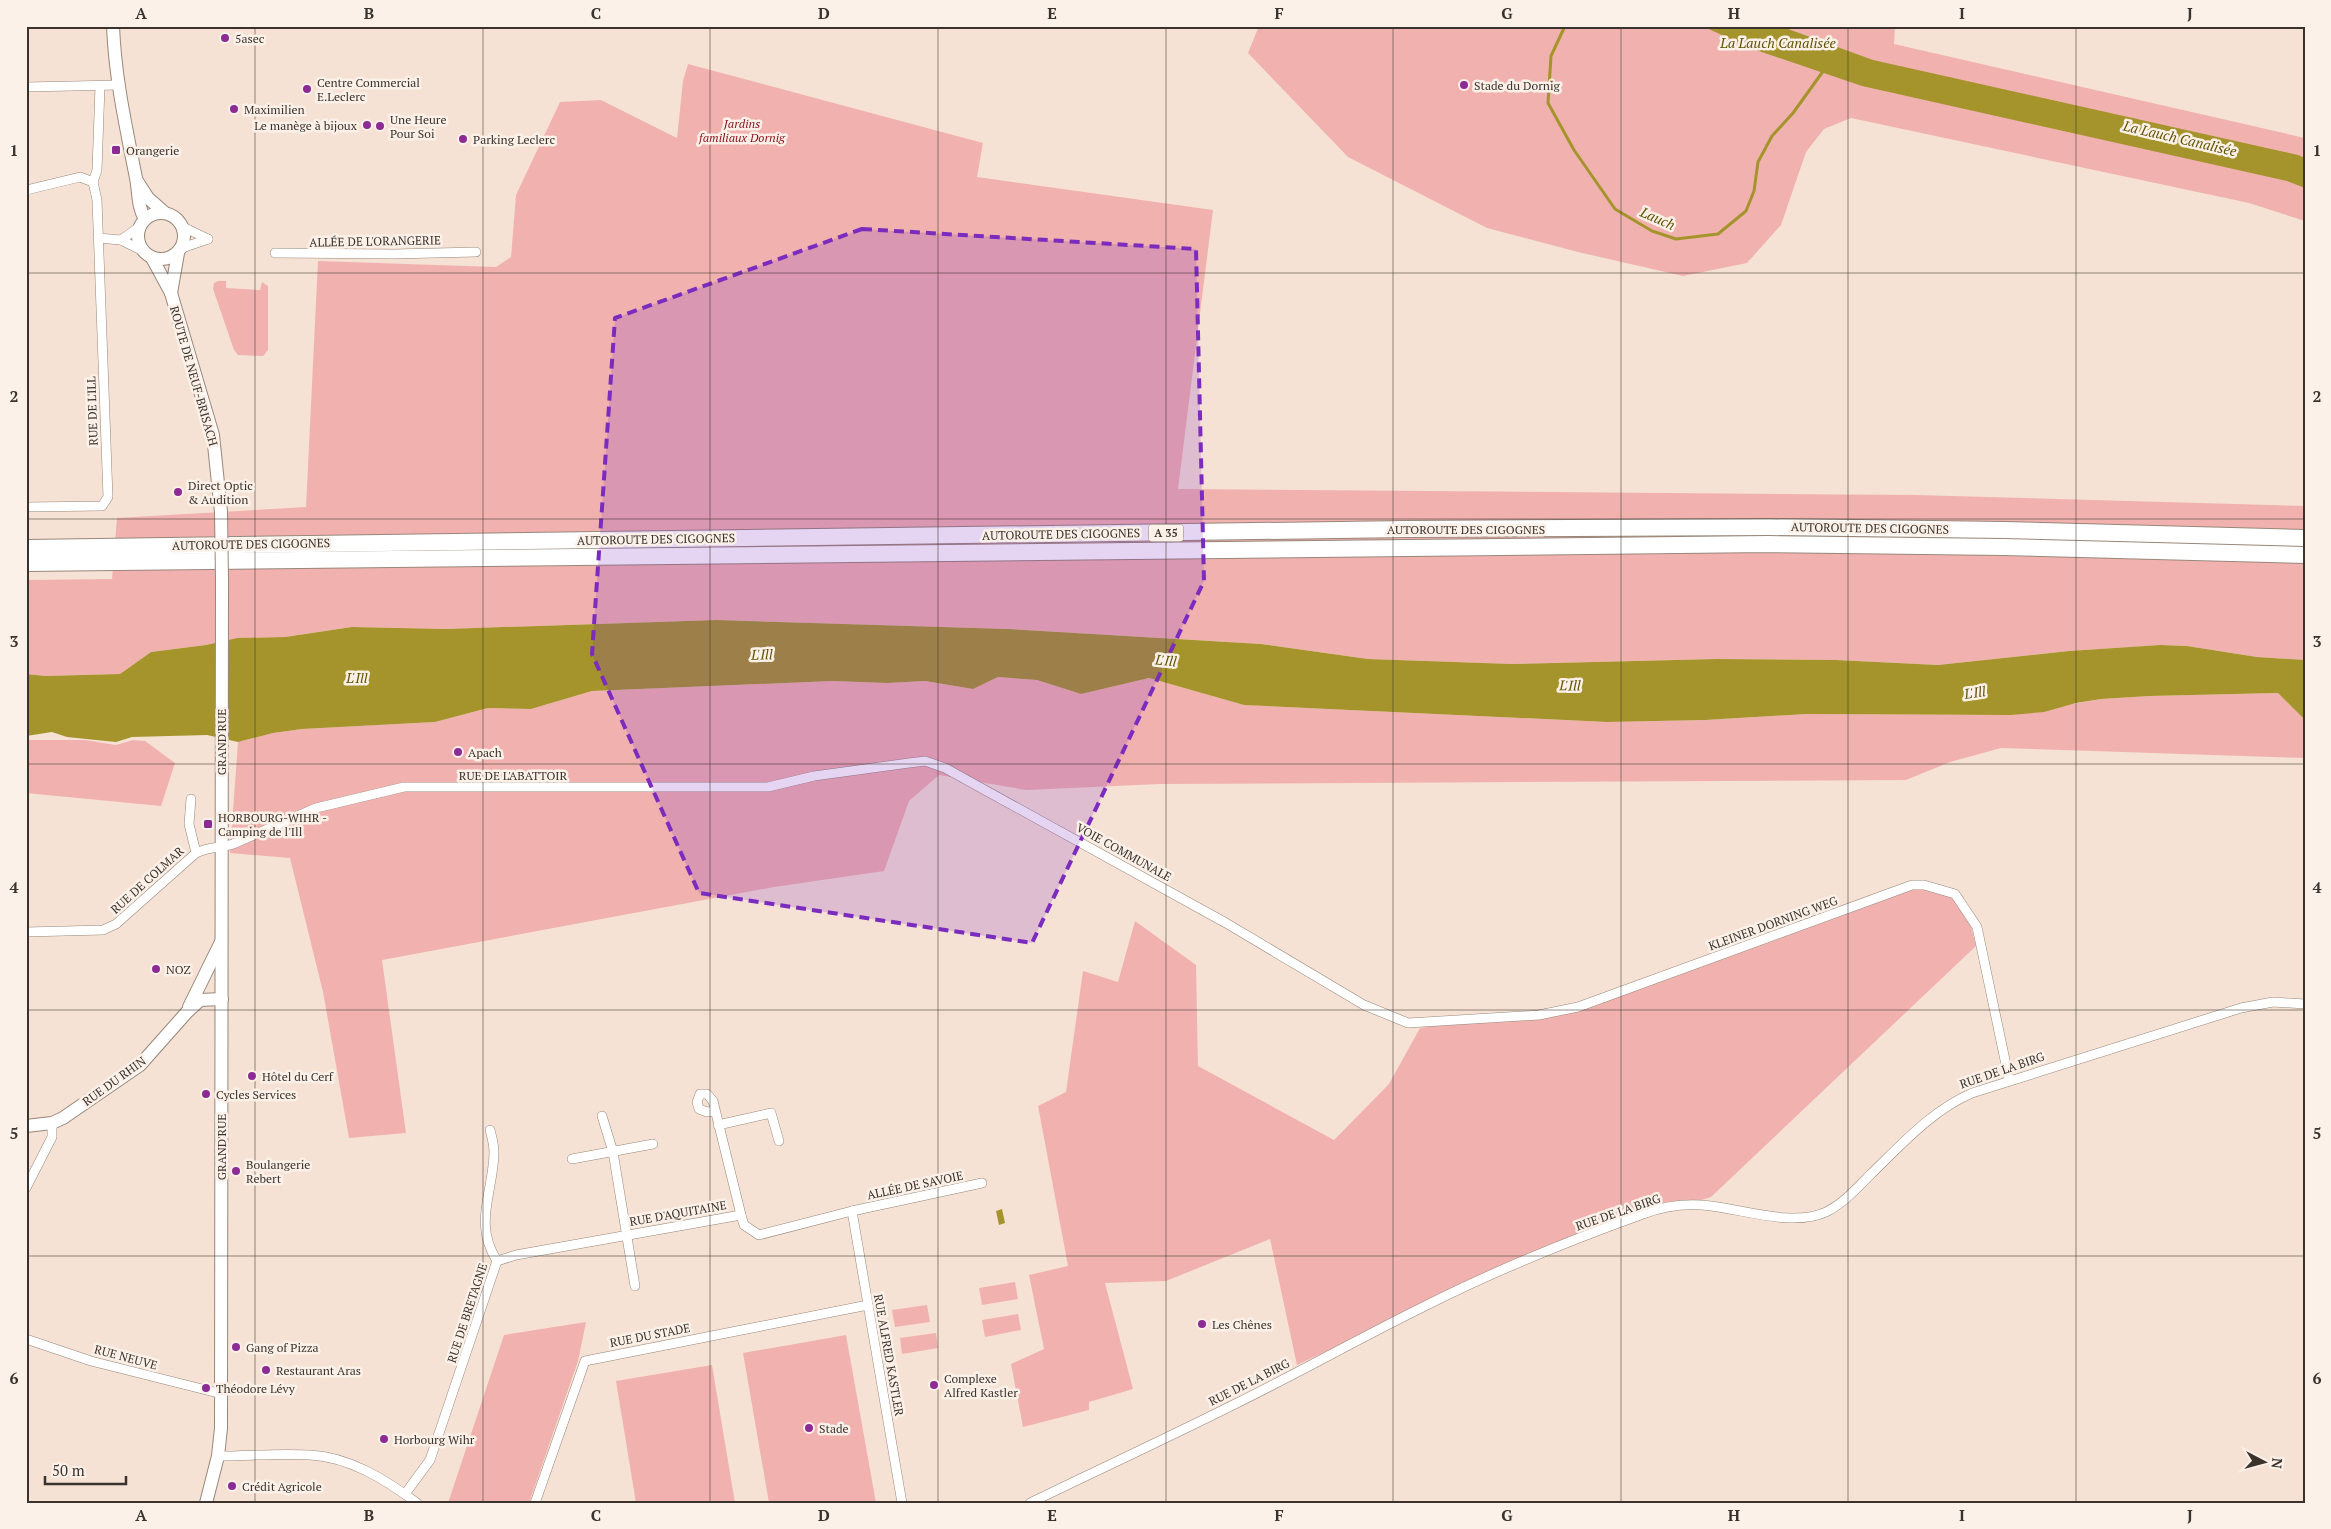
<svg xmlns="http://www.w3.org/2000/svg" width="2331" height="1529" font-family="'PT Serif',serif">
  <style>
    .green { fill: #f1b2af }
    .water { fill: #a5942c }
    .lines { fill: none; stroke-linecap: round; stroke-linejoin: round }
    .stream { stroke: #a5942c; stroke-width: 3 }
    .street-casing { stroke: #98877a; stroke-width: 10 }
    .secondary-casing { stroke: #98877a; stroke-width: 14 }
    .highway-casing { stroke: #98877a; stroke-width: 18 }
    .street { stroke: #fff; stroke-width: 9 }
    .secondary { stroke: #fff; stroke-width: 12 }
    .highway { stroke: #fff; stroke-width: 16 }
    .secondary-bridge-casing { stroke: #98877a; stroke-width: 14; stroke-linecap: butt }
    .secondary-bridge { stroke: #fff; stroke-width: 12 }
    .marked { fill: #7b2cbf; fill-opacity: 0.2; stroke: #7b2cbf; stroke-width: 4; stroke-dasharray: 10 6; stroke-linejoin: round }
    .grid { fill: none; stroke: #3a332d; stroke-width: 1; stroke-opacity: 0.55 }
    .poi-dot { fill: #8c2b94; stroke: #fcf1e8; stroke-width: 2 }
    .labels { text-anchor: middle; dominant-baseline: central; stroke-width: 5; stroke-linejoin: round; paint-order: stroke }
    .shield { fill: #fcf1e8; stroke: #746c65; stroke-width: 1 }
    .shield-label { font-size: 11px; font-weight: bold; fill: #3a332d }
    .poi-label { font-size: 12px; fill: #3a332d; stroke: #fcf1e8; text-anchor: start }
    .park-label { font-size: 12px; font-style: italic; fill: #8b1521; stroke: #fcf1e8 }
    .street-label { font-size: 12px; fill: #3a332d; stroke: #fcf1e8 }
    .water-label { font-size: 14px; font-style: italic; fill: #605403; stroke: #fcf1e8 }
    .neatline { fill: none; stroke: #3a332d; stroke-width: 2 }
    .grid-label { font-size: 16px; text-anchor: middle; font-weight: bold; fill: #3a332d }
  </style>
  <rect width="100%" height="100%" fill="#f5e2d4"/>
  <!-- green -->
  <g class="green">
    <polygon points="1259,26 1895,26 1894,44 2305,138 2305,221 2249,203 1851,118 1824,129 1806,152 1781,225 1747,263 1683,276 1578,252 1487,228 1348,157 1248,53"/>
    <polygon points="688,64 983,143 977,177 1213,210 1178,489 1915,495 2305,506 2305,660 2257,657 2187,646 2160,645 2069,651 1938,665 1836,660 1716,659 1512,664 1368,659 1261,644 1008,629 717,620 446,629 352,627 285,637 237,638 206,645 151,652 120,674 45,676 26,674 26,580 112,579 117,518 306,507 318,261 496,267 511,257 516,195 560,102 601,100 677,138 683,81"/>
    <polygon points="218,281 226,281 226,288 260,290 262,282 268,286 268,350 263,356 238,355 234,350 213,289 214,283"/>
    <polygon points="998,677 1037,680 1081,694 1149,678 1244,705 1607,722 1705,720 1807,714 2011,715 2101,699 2150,696 2278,693 2305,720 2305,758 2001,748 1950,762 1906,780 1160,784 1026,790 939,775 909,801 884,871 774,887 382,960 406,1133 349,1138 323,992 290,858 230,853 238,742 273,733 302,729 435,722 488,708 531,709 592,691 832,681 887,683 925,681 973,689"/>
    <polygon points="26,740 85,740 116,745 133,740 145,741 175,763 161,806 26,793"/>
    <polygon points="1915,887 1963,896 1976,946 1711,1197 1544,1249 1297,1365 1270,1239 1166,1281 1105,1283 1133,1389 1089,1402 1089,1410 1023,1427 1011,1364 1044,1349 1029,1275 1068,1266 1038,1106 1066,1092 1083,971 1118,982 1135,921 1196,965 1198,1066 1334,1140 1389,1084 1420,1028 1582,1003"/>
    <polygon points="1015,1282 1018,1299 982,1305 979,1288"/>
    <polygon points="927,1305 930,1322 895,1327 892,1310"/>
    <polygon points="1018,1314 1021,1330 985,1337 982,1320"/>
    <polygon points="586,1322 578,1361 529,1503 448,1503 504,1335"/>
    <polygon points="936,1333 938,1348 902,1354 900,1338"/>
    <polygon points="846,1335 876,1503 769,1503 743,1353"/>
    <polygon points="712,1365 735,1503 636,1503 616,1381"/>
  </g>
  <!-- water -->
  <g class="water">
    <polygon points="1702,26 1780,26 1873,60 2298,155 2305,158 2305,188 2287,181 1862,86 1753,49"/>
    <polygon points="717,620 1008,629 1261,644 1368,659 1512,664 1716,659 1836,660 1938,665 2069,651 2160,645 2187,646 2257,657 2305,660 2305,720 2278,693 2150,696 2101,699 2076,703 2044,712 2011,715 1807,714 1705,720 1607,722 1244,705 1149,678 1081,694 1037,680 998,677 973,689 925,681 887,683 832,681 592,691 531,709 488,708 435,722 302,729 273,733 238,742 207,735 132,737 116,742 67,737 52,732 26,736 26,674 45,676 120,674 151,652 206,645 237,638 285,637 352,627 446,629"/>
    <polygon points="1002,1209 1005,1223 999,1225 996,1211"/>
  </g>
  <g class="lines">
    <!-- stream -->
    <polyline class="stream" points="1565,26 1551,56 1548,103 1574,150 1615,209 1652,231 1676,239 1718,234 1746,211 1754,191 1758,162 1772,136 1793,113 1824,70"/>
    <defs>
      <g id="street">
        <polyline points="26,87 118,85"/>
        <polyline points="93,182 97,170 100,86"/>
        <polyline points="26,190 80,177 93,182"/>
        <polyline points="183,227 208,239"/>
        <polyline points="98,238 121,240 141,250"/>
        <polyline points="121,240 138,228"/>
        <polyline points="182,248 208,239"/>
        <polyline points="275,253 394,254 476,252"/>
        <polyline points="26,507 102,506 108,497 97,200 93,182"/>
        <polyline points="191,799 189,824 196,853"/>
        <path d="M 26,932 L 103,930 L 116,924 L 196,853 C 207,847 221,848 233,844 L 316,808 L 404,787 L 768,787 L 814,776 L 909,763 L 925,761 L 945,768 L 1226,923 L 1364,1005 L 1408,1023 L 1539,1015 L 1578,1007 L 1912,885 L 1924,885 L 1955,894 L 1977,927 L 2009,1079"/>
        <polyline points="715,1111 707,1112 699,1109 697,1102 700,1094 707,1094 713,1101 741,1215"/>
        <polyline points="602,1116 613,1152 635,1286"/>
        <polyline points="718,1125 771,1113 779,1141"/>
        <polyline points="572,1159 653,1144"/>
        <polyline points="26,1188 52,1137 52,1123"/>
        <polyline points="852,1211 902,1503"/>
        <polyline points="497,1261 516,1255 741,1215 744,1225 759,1235 852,1211 982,1183"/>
        <polyline points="26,1339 91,1361 222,1394"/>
        <path d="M 218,1456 C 249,1456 280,1453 310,1455 C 350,1457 386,1480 417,1503"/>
        <path d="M 405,1494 L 430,1460 L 497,1261 C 473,1223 493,1194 494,1153 C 494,1145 492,1137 490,1130"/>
        <polyline points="535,1503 585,1361 868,1305"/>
        <path d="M 1030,1503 C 1098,1470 1167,1438 1235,1404 C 1298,1373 1360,1338 1423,1307 C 1494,1271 1568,1241 1643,1214 C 1664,1206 1688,1203 1711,1206 C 1745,1210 1794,1227 1826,1212 C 1843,1204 1857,1188 1870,1175 C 1902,1144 1931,1111 1972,1093 L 2241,1008 L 2273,1002 L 2305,1004"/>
      </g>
      <g id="secondary">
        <path d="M 113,26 C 115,78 126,127 136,178 C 139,192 137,206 145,219"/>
        <polyline points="137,181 148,198 165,213"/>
        <circle cx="161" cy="236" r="23"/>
        <polyline points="152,258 171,293 213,435 221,512"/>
        <polyline points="171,293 178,253"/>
        <polyline points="189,1007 221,942"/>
        <polyline points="26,1126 52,1123 63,1118 140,1065 187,1012 200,1000 222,999"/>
        <polyline points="206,1503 218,1456 221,1428 222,579"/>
      </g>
      <g id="highway">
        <polyline points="26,548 1407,529 1769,527 2004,530 2305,538"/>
        <polyline points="26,563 1768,544 2003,547 2305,555"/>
      </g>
    </defs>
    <!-- street casing -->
    <use href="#street" class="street-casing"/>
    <!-- secondary casing -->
    <use href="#secondary" class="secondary-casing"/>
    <!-- highway casing -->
    <use href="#highway" class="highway-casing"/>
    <!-- street -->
    <use href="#street" class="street"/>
    <!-- secondary -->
    <use href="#secondary" class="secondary"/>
    <!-- highway -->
    <use href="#highway" class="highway"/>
    <defs>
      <polyline id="secondary-bridge" points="221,512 222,579"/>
    </defs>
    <!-- secondary-bridge casing -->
    <use href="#secondary-bridge" class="secondary-bridge-casing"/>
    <!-- secondary-bridge -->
    <use href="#secondary-bridge" class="secondary-bridge"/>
  </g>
  <!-- marked area -->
  <path class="marked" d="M 862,229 L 1196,249 L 1204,581 L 1032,943 L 699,893 L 592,654 L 615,318 Z"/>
  <!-- grid -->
  <path class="grid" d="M 255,26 L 255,1503M 483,26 L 483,1503M 710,26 L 710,1503M 938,26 L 938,1503M 1166,26 L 1166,1503M 1393,26 L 1393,1503M 1621,26 L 1621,1503M 1848,26 L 1848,1503M 2076,26 L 2076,1503M 26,273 L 2305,273M 26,519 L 2305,519M 26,764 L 2305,764M 26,1010 L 2305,1010M 26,1256 L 2305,1256"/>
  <!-- markers -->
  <g class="poi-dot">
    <circle cx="225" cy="38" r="5"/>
    <circle cx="1464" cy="85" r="5"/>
    <circle cx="307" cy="89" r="5"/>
    <circle cx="234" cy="109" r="5"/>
    <circle cx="367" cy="125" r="5"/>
    <circle cx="380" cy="126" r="5"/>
    <circle cx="463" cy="139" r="5"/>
    <rect x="111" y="145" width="10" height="10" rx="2.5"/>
    <circle cx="178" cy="492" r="5"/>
    <circle cx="458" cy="752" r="5"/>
    <rect x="203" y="819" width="10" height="10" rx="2.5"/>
    <circle cx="156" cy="969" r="5"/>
    <circle cx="252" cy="1076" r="5"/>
    <circle cx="206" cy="1094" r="5"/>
    <circle cx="236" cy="1171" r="5"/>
    <circle cx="1202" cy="1324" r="5"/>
    <circle cx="236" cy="1347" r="5"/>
    <circle cx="266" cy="1370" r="5"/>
    <circle cx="934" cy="1385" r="5"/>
    <circle cx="206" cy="1388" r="5"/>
    <circle cx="809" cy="1428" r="5"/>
    <circle cx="384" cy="1439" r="5"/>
    <circle cx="232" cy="1486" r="5"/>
  </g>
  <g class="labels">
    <!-- shield labels -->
    <rect class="shield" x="1148.5" y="524.5" width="35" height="17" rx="4"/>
    <g class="shield-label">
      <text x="1166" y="533">A 35</text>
    </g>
    <!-- poi labels -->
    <g class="poi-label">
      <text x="235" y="38">5asec</text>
      <text x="317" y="82">Centre Commercial<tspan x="317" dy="14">E.Leclerc</tspan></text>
      <text x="1474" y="85">Stade du Dornig</text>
      <text x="244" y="109">Maximilien</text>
      <text x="390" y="119">Une Heure<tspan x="390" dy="14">Pour Soi</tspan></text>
      <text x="357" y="125" text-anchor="end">Le manège à bijoux</text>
      <text x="473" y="139">Parking Leclerc</text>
      <text x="126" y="150">Orangerie</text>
      <text x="188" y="485">Direct Optic<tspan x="188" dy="14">&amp; Audition</tspan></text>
      <text x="468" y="752">Apach</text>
      <text x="218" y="817">HORBOURG-WIHR -<tspan x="218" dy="14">Camping de l'Ill</tspan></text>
      <text x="166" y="969">NOZ</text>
      <text x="262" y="1076">Hôtel du Cerf</text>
      <text x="216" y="1094">Cycles Services</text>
      <text x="246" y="1164">Boulangerie<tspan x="246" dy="14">Rebert</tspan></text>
      <text x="1212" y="1324">Les Chênes</text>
      <text x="246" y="1347">Gang of Pizza</text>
      <text x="276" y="1370">Restaurant Aras</text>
      <text x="944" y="1378">Complexe<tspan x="944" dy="14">Alfred Kastler</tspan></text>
      <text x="216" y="1388">Théodore Lévy</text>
      <text x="819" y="1428">Stade</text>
      <text x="394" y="1439">Horbourg Wihr</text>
      <text x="242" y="1486">Crédit Agricole</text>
    </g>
    <!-- park labels -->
    <g class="park-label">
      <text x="742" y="123">Jardins<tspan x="742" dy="14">familiaux Dornig</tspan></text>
    </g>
    <!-- street labels -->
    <g class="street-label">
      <text transform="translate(375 241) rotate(-1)">ALLÉE DE L'ORANGERIE</text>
      <text transform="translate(194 376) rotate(74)">ROUTE DE NEUF-BRISACH</text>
      <text transform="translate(92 411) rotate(-92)">RUE DE L'ILL</text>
      <text transform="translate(1870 528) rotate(1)">AUTOROUTE DES CIGOGNES</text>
      <text x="1466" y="529">AUTOROUTE DES CIGOGNES</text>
      <text transform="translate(1061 534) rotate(-1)">AUTOROUTE DES CIGOGNES</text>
      <text transform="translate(656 539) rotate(-1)">AUTOROUTE DES CIGOGNES</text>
      <text transform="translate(251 544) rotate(-1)">AUTOROUTE DES CIGOGNES</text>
      <text transform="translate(221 742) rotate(-90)">GRAND'RUE</text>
      <text x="513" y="775">RUE DE L'ABATTOIR</text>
      <text transform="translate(1124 852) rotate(29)">VOIE COMMUNALE</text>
      <text transform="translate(147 880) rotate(-42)">RUE DE COLMAR</text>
      <text transform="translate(1773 923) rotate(-20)">KLEINER DORNING WEG</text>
      <text transform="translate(2002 1070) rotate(-19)">RUE DE LA BIRG</text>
      <text transform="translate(114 1081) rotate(-36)">RUE DU RHIN</text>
      <text transform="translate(221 1147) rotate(-90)">GRAND'RUE</text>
      <text transform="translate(915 1185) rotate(-12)">ALLÉE DE SAVOIE</text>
      <text transform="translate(1618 1212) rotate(-19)">RUE DE LA BIRG</text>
      <text transform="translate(678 1213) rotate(-10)">RUE D'AQUITAINE</text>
      <text transform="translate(467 1313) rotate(-72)">RUE DE BRETAGNE</text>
      <text transform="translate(650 1335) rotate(-11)">RUE DU STADE</text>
      <text transform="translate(889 1355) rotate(80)">RUE ALFRED KASTLER</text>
      <text transform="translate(126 1357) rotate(15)">RUE NEUVE</text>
      <text transform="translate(1249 1382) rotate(-27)">RUE DE LA BIRG</text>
    </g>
    <!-- water labels -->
    <g class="water-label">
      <text x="1778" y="42">La Lauch Canalisée</text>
      <text transform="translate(2180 138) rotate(13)">La Lauch Canalisée</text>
      <text transform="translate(1658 218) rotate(24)">Lauch</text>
      <text transform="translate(762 654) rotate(-1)">L'Ill</text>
      <text transform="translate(1166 660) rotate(6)">L'Ill</text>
      <text x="357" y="677">L'Ill</text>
      <text transform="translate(1570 685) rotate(1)">L'Ill</text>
      <text transform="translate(1975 692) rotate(-8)">L'Ill</text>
    </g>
  </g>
  <!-- border -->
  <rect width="2331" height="1529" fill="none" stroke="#fcf1e8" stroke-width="55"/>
  <!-- north arrow -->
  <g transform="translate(2264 1462) rotate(96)" stroke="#fcf1e8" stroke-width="4" paint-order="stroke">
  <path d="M0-4L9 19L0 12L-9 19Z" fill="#3a332d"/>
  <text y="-8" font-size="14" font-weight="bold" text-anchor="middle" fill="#3a332d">N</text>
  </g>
  <!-- scale -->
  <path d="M45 1476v8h81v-8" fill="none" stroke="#3a332d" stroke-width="2.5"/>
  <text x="52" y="1476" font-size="15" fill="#3a332d" stroke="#fcf1e8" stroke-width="4" paint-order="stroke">50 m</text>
  <rect x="28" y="28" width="2276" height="1474" class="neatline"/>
  <g class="grid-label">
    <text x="141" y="19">A</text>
    <text x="369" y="19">B</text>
    <text x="596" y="19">C</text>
    <text x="824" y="19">D</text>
    <text x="1052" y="19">E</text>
    <text x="1279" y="19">F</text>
    <text x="1507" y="19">G</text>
    <text x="1734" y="19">H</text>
    <text x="1962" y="19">I</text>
    <text x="2190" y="19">J</text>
    <text x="14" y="156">1</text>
    <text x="2317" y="156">1</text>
    <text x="14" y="402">2</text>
    <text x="2317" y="402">2</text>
    <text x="14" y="647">3</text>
    <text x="2317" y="647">3</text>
    <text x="14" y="893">4</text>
    <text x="2317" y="893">4</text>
    <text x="14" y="1139">5</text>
    <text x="2317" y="1139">5</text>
    <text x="14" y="1384">6</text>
    <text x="2317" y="1384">6</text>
    <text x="141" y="1521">A</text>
    <text x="369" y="1521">B</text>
    <text x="596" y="1521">C</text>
    <text x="824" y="1521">D</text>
    <text x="1052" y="1521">E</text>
    <text x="1279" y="1521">F</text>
    <text x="1507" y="1521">G</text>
    <text x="1734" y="1521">H</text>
    <text x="1962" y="1521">I</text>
    <text x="2190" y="1521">J</text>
  </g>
</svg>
